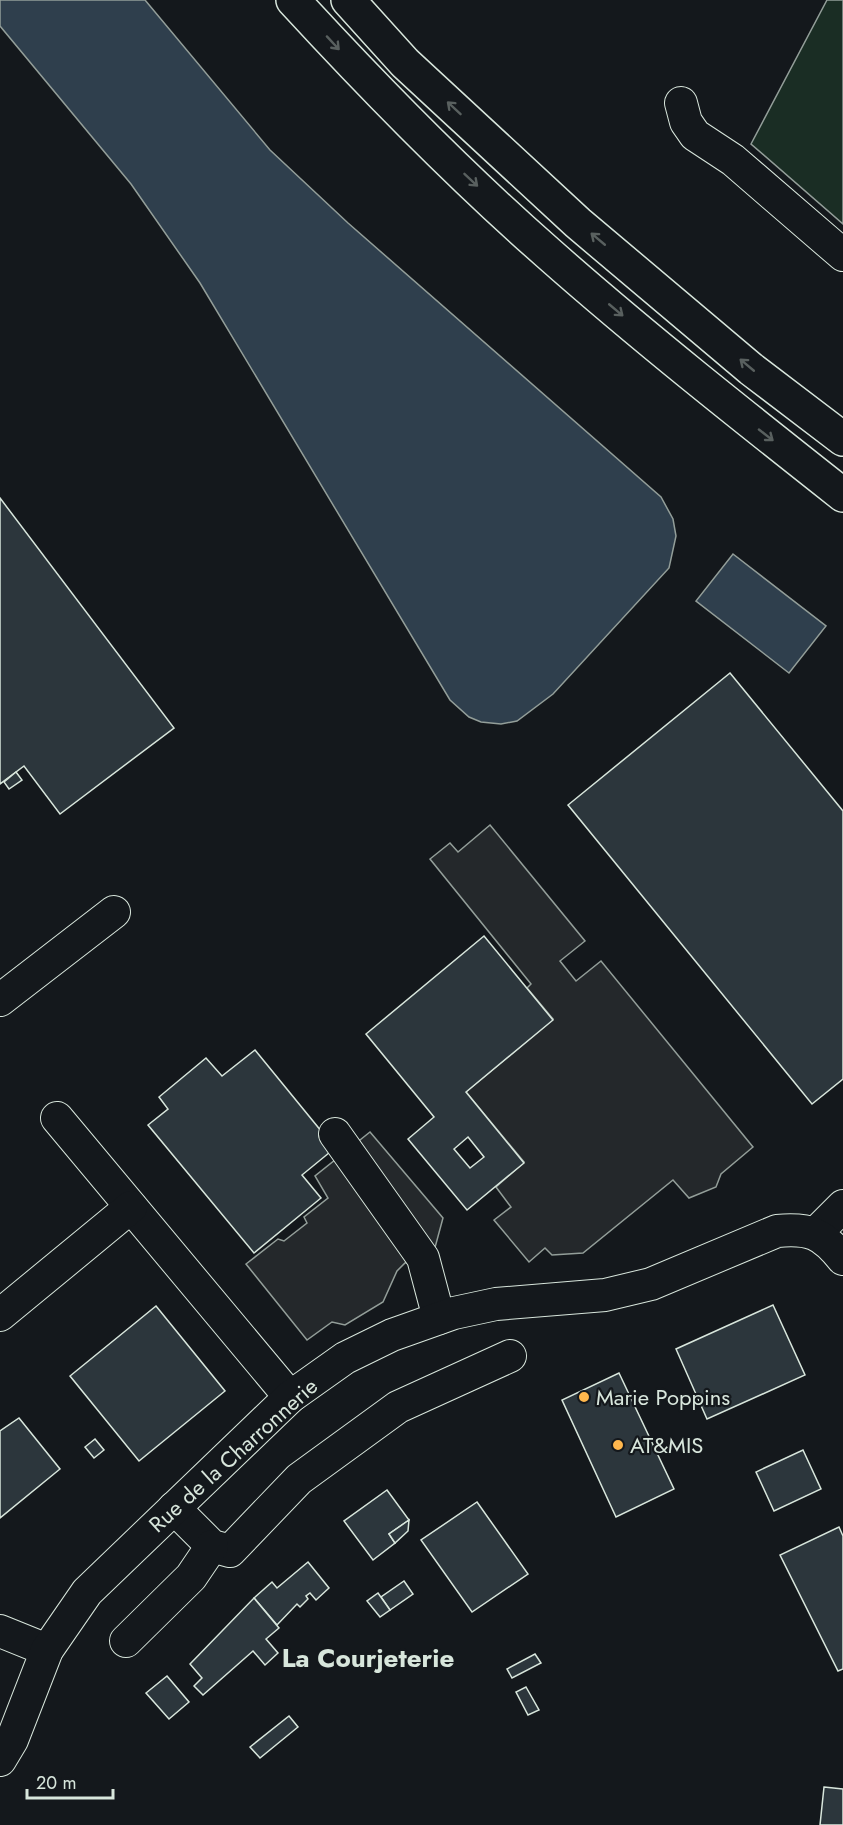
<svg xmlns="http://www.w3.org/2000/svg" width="843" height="1825" font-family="Jost,sans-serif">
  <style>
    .green { fill: #1a2d24; stroke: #939e99; stroke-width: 1.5 }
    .parking { fill: #24282b; stroke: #939e99; stroke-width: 1.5 }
    .water { fill: #2f3f4d; stroke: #939e99; stroke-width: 1.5 }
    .building { fill: #2c363c; stroke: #d8e6dc; stroke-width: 1.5; fill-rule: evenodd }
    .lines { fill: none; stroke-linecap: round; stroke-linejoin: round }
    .minor-casing { stroke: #d8e6dc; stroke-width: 34 }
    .highway-casing { stroke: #d8e6dc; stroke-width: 36 }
    .minor { stroke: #14181c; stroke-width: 32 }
    .highway { stroke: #14181c; stroke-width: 33 }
    .oneway { stroke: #59605f }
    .poi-dot { fill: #ffb74d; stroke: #14181c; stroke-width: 2 }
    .labels { text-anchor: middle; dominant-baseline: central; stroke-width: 4.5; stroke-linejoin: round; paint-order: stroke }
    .poi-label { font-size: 22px; fill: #d8e6dc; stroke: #14181c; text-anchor: start }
    .street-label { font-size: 22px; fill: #d8e6dc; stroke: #14181c }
    .quarter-label { font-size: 26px; font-weight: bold; fill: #d8e6dc; stroke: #14181c }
  </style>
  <rect width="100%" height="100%" fill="#14181c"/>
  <!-- green -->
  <polygon class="green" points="827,0 843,0 843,224 751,144"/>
  <!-- parking -->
  <g class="parking">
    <polygon points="490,825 585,941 560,961 576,981 601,961 753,1147 721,1174 716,1187 689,1198 673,1180 583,1253 552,1255 545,1248 529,1262 494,1220 511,1207 496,1187 524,1162 466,1092 553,1019 527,988 531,984 430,859 450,843 458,852"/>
    <polygon points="370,1132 443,1218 433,1255 405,1263 397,1271 383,1302 345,1325 332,1322 307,1340 246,1264 278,1239 284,1241 307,1223 304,1217 328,1198 315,1176"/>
  </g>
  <!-- water -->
  <g class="water">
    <polygon points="0,0 145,0 270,150 348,223 661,497 673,519 676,536 669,568 553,694 517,721 501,724 481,722 469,717 450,700 200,283 131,184 0,26"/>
    <polygon points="733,554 826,626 789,673 696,601"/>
  </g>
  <!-- building -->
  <g class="building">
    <polygon points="0,498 174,728 60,814 24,766 0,784"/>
    <polygon points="730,673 843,811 843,1079 812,1104 568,805"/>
    <polygon points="16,772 22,780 9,789 4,782"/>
    <path d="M 484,936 L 553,1020 L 466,1092 L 524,1163 L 467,1210 L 408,1139 L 434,1117 L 366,1034 ZM 468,1137 L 484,1157 L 470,1168 L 454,1149 Z"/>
    <polygon points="255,1050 335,1148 302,1175 321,1198 254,1253 148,1125 168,1109 159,1097 206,1058 222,1076"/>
    <polygon points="773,1305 805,1375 707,1419 676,1349"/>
    <polygon points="156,1306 225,1391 139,1461 70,1376"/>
    <polygon points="619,1373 674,1489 616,1517 562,1400"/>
    <polygon points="19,1418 60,1469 0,1518 0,1431"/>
    <polygon points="95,1439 104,1450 94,1458 85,1447"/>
    <polygon points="803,1450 821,1489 774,1511 756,1472"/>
    <polygon points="387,1490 409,1520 389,1534 395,1543 373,1560 344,1521"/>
    <polygon points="477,1502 528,1574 472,1612 421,1540"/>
    <polygon points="409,1520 408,1531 395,1543 389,1534"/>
    <polygon points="839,1527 843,1536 843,1669 838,1671 780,1555"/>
    <polygon points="308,1562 329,1588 316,1600 310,1593 306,1596 308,1599 300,1607 297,1604 277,1625 254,1598 272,1582 277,1588"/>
    <polygon points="404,1581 413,1594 390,1610 381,1597"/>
    <polygon points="378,1593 390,1610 380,1617 367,1601"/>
    <polygon points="254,1598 279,1628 266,1639 278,1653 265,1665 253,1651 203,1695 194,1686 202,1678 190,1664"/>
    <polygon points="535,1654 541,1663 512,1678 507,1669"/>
    <polygon points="167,1676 189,1702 169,1719 146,1693"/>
    <polygon points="526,1687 539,1710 528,1715 516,1692"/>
    <polygon points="289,1716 298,1727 260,1758 250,1747"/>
    <polygon points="824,1787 843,1789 843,1825 820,1825"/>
  </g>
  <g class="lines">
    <defs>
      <g id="minor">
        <polyline points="681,103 686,122 695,135 733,160 843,255"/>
        <polyline points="0,1000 114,912"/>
        <polyline points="57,1118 290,1397"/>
        <polyline points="335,1134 423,1258 439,1318"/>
        <polyline points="816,1233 843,1206"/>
        <polyline points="0,1315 131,1207"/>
        <polyline points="174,1508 212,1546 230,1551 299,1479 398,1407 510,1356"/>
        <polyline points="0,1631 47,1650"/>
        <polyline points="126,1641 191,1577 212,1546"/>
        <path d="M 0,1760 L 12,1740 L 47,1650 L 87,1592 L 290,1397 L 345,1358 L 392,1335 L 454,1313 L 496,1304 L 605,1295 L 651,1284 L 777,1231 C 810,1228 822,1233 843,1259"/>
      </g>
      <g id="highway">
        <path d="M 293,0 C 374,88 458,174 548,253 C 643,337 743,416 843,495"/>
        <polyline points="348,0 405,63 578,223 751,369 843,439"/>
      </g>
    </defs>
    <!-- minor casing -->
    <use href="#minor" class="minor-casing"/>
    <!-- highway casing -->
    <use href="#highway" class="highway-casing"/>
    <!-- minor -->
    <use href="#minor" class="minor"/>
    <!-- highway -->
    <use href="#highway" class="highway"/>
  </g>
  <!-- one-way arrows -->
  <defs><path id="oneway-shaft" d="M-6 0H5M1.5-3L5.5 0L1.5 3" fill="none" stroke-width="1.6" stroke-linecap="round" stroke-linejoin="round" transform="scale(1.5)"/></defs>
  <g class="oneway">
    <use href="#oneway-shaft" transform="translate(333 43) rotate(47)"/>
    <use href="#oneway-shaft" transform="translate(454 108) rotate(-137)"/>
    <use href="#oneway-shaft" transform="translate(471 180) rotate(43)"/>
    <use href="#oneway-shaft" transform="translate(598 239) rotate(-140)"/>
    <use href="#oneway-shaft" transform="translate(616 310) rotate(40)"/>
    <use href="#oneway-shaft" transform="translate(747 365) rotate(-140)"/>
    <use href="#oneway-shaft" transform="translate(766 435) rotate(38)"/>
  </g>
  <!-- markers -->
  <g class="poi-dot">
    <circle cx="584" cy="1397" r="6"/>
    <circle cx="618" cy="1445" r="6"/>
  </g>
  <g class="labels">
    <!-- poi labels -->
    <g class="poi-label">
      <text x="596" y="1397">Marie Poppins</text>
      <text x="630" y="1445">AT&amp;MIS</text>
    </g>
    <!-- street labels -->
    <g class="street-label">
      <text transform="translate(233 1455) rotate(-42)">Rue de la Charronnerie</text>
    </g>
    <!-- quarter labels -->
    <g class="quarter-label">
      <text x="368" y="1658">La Courjeterie</text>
    </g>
  </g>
  <!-- scale -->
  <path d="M27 1789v9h86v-9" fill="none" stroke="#d8e6dc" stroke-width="3"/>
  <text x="36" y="1789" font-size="18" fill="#d8e6dc" stroke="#14181c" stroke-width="4.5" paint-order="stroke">20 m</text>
</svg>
